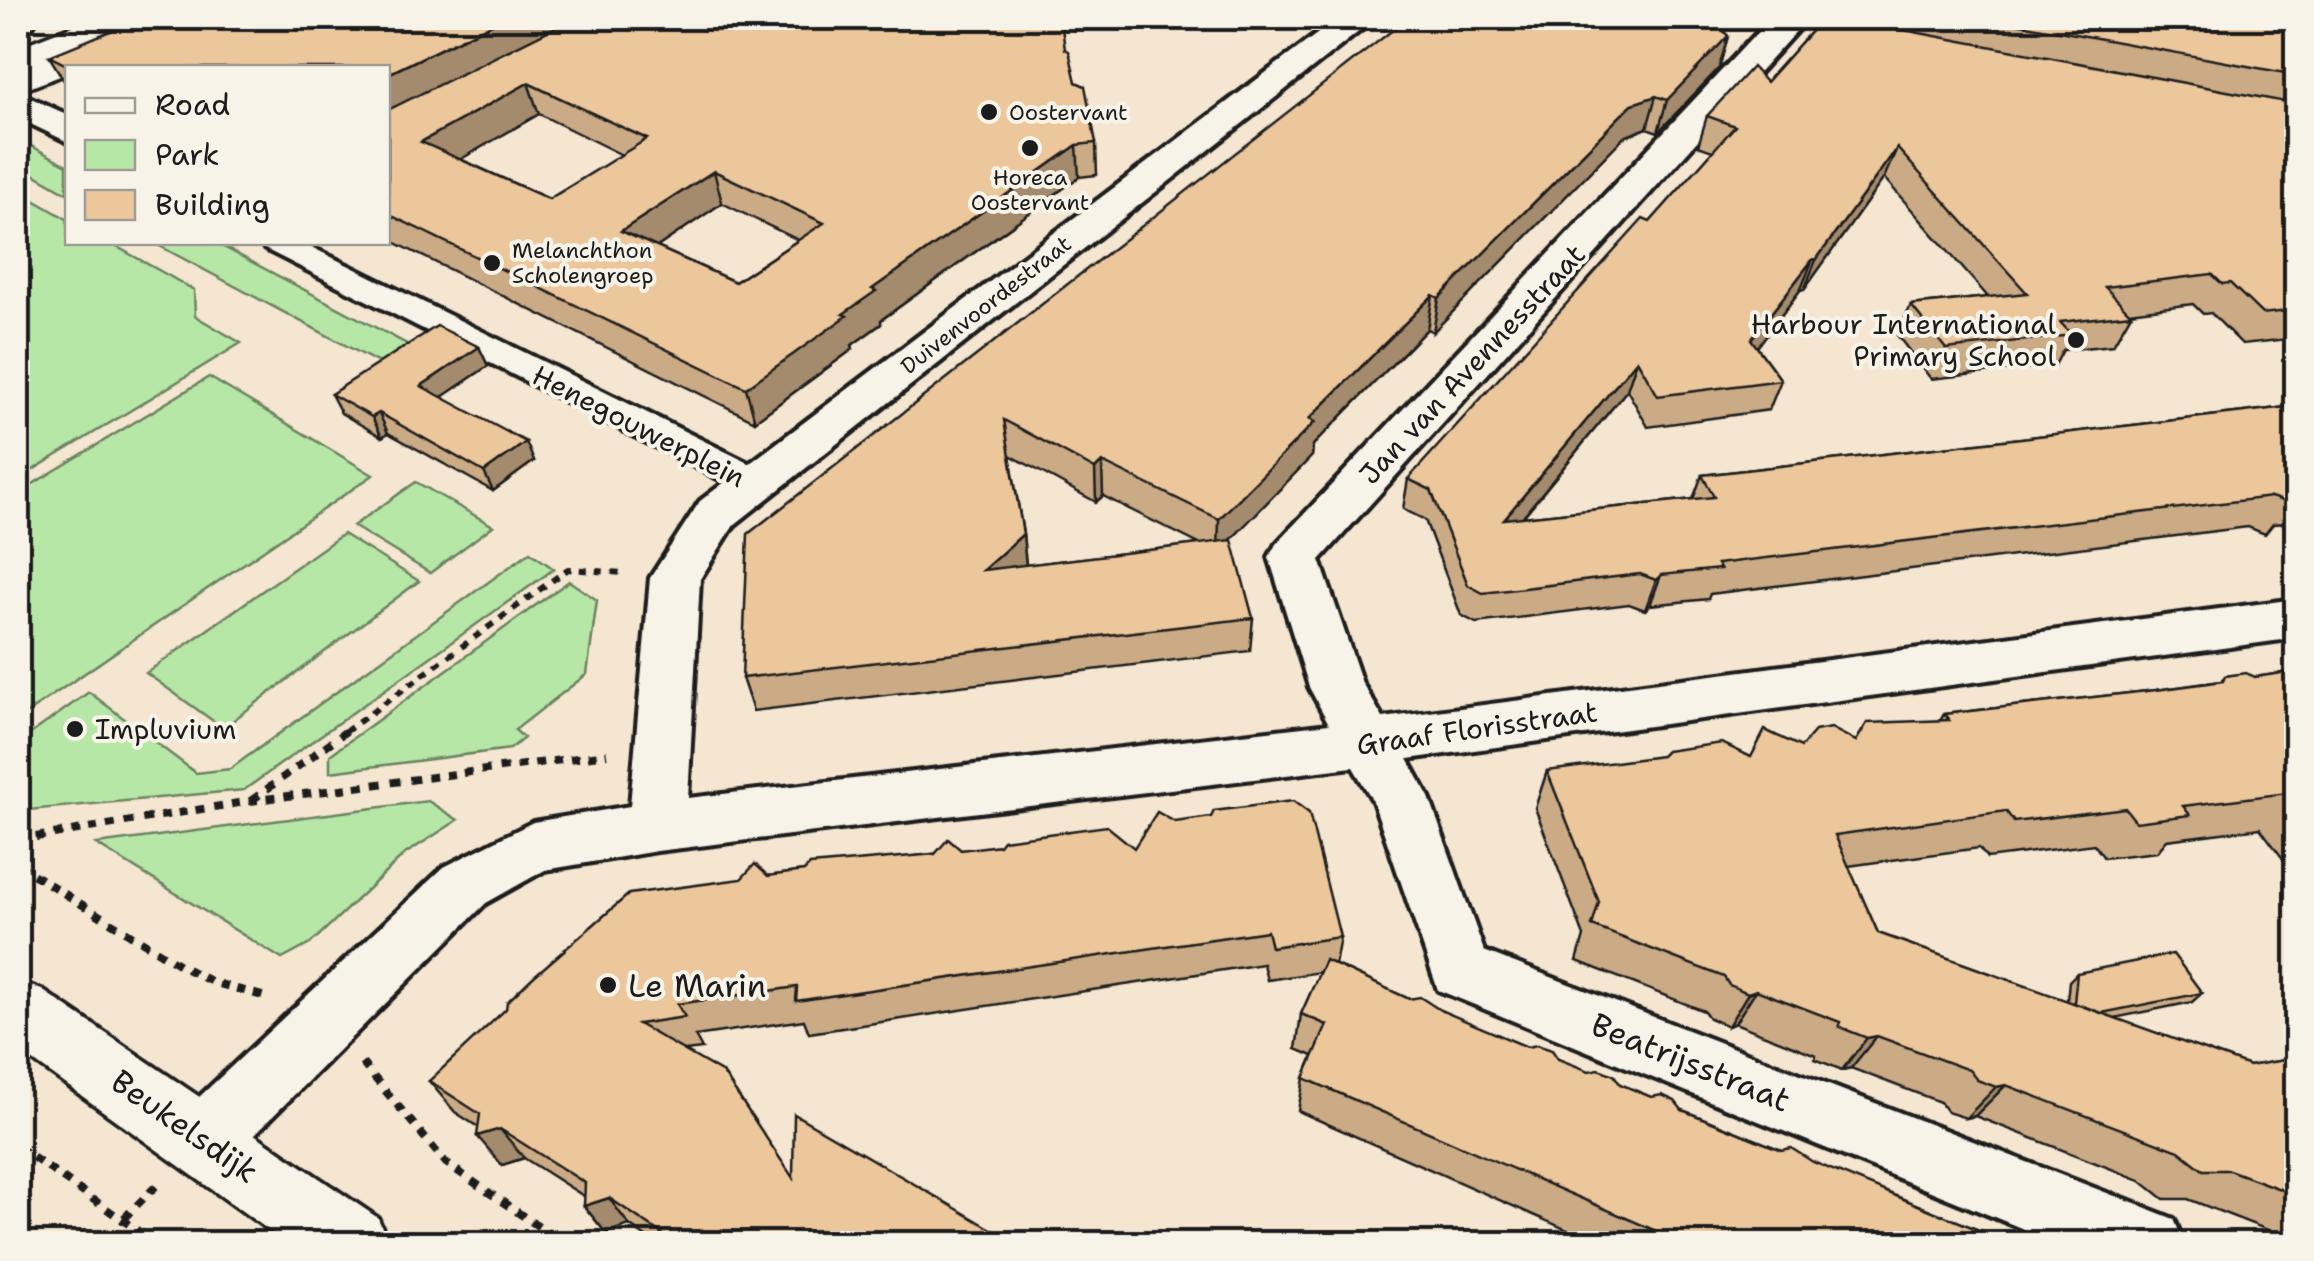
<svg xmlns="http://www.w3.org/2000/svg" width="2314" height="1261" font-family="'Shantell Sans',sans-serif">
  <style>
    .green { fill: #b7e7a6; stroke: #6a8261; stroke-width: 2.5 }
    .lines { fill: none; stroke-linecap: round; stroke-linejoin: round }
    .pedestrian-casing { stroke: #1c1c1c; stroke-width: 8 }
    .minor-casing { stroke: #1c1c1c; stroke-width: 8 }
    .secondary-casing { stroke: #1c1c1c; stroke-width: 7 }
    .primary-casing { stroke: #1c1c1c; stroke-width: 7 }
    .path-far1 { stroke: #1c1c1c; stroke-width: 6; stroke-dasharray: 8 8; stroke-linecap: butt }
    .path { stroke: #1c1c1c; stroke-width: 8; stroke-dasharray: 9 9; stroke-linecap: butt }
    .pedestrian { fill: #f7f3e8; fill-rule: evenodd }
    .minor { fill: #f7f3e8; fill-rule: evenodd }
    .secondary { fill: #f7f3e8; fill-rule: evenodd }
    .primary { fill: #f7f3e8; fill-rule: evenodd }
    .wall { fill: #cbab86; stroke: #1c1c1c; stroke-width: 2.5; fill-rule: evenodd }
    .shaded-wall { fill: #a58b6d; stroke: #1c1c1c; stroke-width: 2.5 }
    .building { fill: #ecc79c; stroke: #1c1c1c; stroke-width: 2.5; fill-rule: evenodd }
    .poi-dot { fill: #1c1c1c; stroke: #f7f3e8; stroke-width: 4 }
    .labels { text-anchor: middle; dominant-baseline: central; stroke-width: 8; stroke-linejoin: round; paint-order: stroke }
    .far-poi-label { font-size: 22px; fill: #1c1c1c; stroke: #f7f3e8; text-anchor: start }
    .far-street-label { font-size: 22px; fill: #1c1c1c; stroke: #f7f3e8 }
    .poi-label { font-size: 28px; fill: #1c1c1c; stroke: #f7f3e8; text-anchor: end }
    .street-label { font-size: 28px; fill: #1c1c1c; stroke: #f7f3e8 }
    .near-poi-label { font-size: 32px; fill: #1c1c1c; stroke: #f7f3e8; text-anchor: start }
    .near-street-label { font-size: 32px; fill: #1c1c1c; stroke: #f7f3e8 }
  </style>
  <rect width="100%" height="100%" fill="#f4e6d1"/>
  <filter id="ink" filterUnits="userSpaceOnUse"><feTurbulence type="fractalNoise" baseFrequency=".01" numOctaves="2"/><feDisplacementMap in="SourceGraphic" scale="20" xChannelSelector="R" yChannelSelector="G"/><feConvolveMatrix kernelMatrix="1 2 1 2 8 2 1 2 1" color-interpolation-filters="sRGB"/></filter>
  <g filter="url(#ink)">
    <!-- green -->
    <g class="green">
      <polygon points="18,139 67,165 67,193 18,165"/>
      <polygon points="18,191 67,219 68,242 110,243 194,290 195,316 241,343 18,479"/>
      <polygon points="154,243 216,243 418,350 390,369"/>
      <polygon points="209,377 373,475 18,719 18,493"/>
      <polygon points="416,482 493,526 430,573 353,526"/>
      <polygon points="343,534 419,581 223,728 146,673"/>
      <polygon points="530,552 554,569 244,790 18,811 18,743 89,692 196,773 230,769"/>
      <polygon points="569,581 597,600 587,674 515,730 524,738 510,749 330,772 330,755"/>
      <polygon points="428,801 458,820 405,854 310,944 282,959 96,844"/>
    </g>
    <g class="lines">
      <defs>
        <polygon id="pedestrian" points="261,242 301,242 769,473 774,482 769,491 756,495 743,491 265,249"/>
        <g id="minor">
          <polygon points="1338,18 1376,18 734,525 700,579 688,798 1329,724 1309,687 1269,557 1276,544 1771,18 1800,18 1803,22 1798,29 1320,560 1362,683 1383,718 2296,599 2296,638 1408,759 1429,797 1484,951 2174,1219 2184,1244 2060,1244 1438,990 1373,801 1353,767 657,851 545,870 486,903 228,1161 204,1171 180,1161 170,1138 180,1115 444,867 533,822 630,806 650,578 700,501"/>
          <polygon points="18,92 68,115 68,142 18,118"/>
        </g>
        <g id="secondary">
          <polygon points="18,18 38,18 33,26 18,30"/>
          <polygon points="135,18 182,18 177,26 80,68 68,68 68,73 18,92 18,68"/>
          <polygon points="18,981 42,990 378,1218 389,1244 288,1244 18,1050"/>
        </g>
        <polygon id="primary" points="93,18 141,18 136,26 18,71 18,47"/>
      </defs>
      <!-- pedestrian casing -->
      <use href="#pedestrian" class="pedestrian-casing"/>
      <!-- minor casing -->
      <use href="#minor" class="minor-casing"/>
      <!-- secondary casing -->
      <use href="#secondary" class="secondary-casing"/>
      <!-- primary casing -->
      <use href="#primary" class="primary-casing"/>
      <!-- path-far1 -->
      <polyline class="path-far1" points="345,732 568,569 624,573"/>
      <!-- path -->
      <g class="path">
        <polyline points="252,800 349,729"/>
        <polyline points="18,840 250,801 607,754"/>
        <polyline points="18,865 183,967 212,982 266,997"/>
        <polyline points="362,1063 446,1163 564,1244"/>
        <polyline points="18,1147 157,1244"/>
        <polyline points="124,1218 158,1184"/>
      </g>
      <!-- pedestrian -->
      <use href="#pedestrian" class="pedestrian"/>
      <!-- minor -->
      <use href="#minor" class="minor"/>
      <!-- secondary -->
      <use href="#secondary" class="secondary"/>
      <!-- primary -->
      <use href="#primary" class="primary"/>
    </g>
    <!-- wall -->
    <g class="wall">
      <path d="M 1390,18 L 1712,18 L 1728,36 L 1719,68 L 1658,132 L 1647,128 L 1624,137 L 1433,332 L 1427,329 L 1313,445 L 1312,456 L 1230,540 L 1253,618 L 1250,651 L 753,711 L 742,678 L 1403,22 ZM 1010,455 L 1096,502 L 1103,496 L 1199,544 L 1026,565 L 1023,534 Z"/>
      <polygon points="1823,18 2296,18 2296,348 2288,339 2242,344 2211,313 2203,314 2193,304 2129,312 2131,314 2113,345 2063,350 2055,365 1931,379 1897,335 1911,305 1988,297 1884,178 1804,290 1801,289 1757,347 1781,380 1769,410 1648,427 1627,390 1523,517 1693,499 1702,475 2296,406 2296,522 2273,524 2265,534 2248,527 1710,594 1708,599 1650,605 1645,610 1629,604 1476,623 1461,615 1425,520 1403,509 1408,479 1650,222 1713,151 1698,146 1707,116 1766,82"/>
      <path d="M 1065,49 L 1096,143 L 1097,175 L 1079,177 L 881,320 L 881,324 L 852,345 L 853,349 L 755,421 L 388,239 L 388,68 L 68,68 L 68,87 L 49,56 ZM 539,114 L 622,155 L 549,199 L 460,159 ZM 722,203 L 798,240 L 735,282 L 657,247 Z"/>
      <polygon points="479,347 488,366 441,397 534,461 493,491 388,433 382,437 341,413 331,394"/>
      <polygon points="2296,671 2296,867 2290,868 2260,828 2167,840 2157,852 2104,858 2094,844 1987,858 1979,848 1848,866 1878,933 2067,1001 2069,981 2077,973 2202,993 2192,1002 2114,1018 2249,1066 2296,1058 2296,1241 2188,1199 2164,1199 2140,1180 1975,1116 1966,1118 1947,1112 1940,1102 1851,1068 1842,1070 1815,1059 1816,1055 1735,1023 1728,1026 1709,1018 1704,1011 1577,961 1584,936 1535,808 1547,771 1751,757 1801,747 1856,741 1940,721 1944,714 2156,690 2221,681 2225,676 2255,677"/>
      <polygon points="1134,848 1340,937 1335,965 1409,999 2013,1244 1599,1244 1298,1111 1304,1078 1313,1056 1296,1049 1301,1014 1320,972 1267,980 1263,964 809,1033 804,1020 695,1036 702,1049 685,1051 793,1178 1017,1244 656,1244 629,1225 606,1233 584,1206 585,1197 524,1158 502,1165 478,1127 455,1112 429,1081 768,876 961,850"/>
    </g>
    <!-- shaded-wall -->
    <g class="shaded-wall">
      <polygon points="504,18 577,18 388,112 388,74"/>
      <polygon points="1728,36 1719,68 1658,132 1667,100"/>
      <polygon points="528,83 539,114 435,174 421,142"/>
      <polygon points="1656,96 1647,128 1624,137 1433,332 1439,298 1632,104"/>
      <polygon points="1077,145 1079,177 881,320 881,324 852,345 853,349 755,421 746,388 843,314 872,289"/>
      <polygon points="1897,148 1884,178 1804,290 1816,260"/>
      <polygon points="714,171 722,203 632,264 621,231"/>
      <polygon points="1813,259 1801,289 1740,370 1751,339"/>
      <polygon points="1433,295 1427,329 1313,445 1312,456 1218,553 1219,519 1309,419"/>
      <polygon points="479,347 488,366 430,405 421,386"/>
      <polygon points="1637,360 1627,390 1496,549 1504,519"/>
      <polygon points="379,413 388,433 382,437 372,417"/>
      <polygon points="526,442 534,461 493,491 484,472"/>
      <polygon points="1102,462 1103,496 1096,502 1095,469"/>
      <polygon points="1023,534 1026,567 983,570"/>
      <polygon points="1661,575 1650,605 1645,610 1656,580"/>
      <polygon points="1756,990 1735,1023 1728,1026 1748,993"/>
      <polygon points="1877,1036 1851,1068 1842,1070 1867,1038"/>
      <polygon points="2006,1085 1975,1116 1966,1118 1996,1087"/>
      <polygon points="500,1129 524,1158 502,1165 477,1136"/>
      <polygon points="609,1198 629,1225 606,1233 584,1206"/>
    </g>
    <!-- building -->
    <g class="building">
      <polygon points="142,18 504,18 388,74 388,68 73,68 49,56"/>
      <path d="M 574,18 L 1053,18 L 1061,21 L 1065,49 L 1069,51 L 1076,82 L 1085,86 L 1096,143 L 1077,145 L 872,289 L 876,291 L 843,314 L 847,316 L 746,388 L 388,214 L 388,110 ZM 528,83 L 647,139 L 549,199 L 421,142 ZM 714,171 L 824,223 L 735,282 L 621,231 Z"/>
      <polygon points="1408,18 1712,18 1728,36 1667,100 1656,96 1632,104 1439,298 1433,295 1309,419 1315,422 1219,519 1102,462 1095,469 1004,420 1023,534 983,570 1232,540 1253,618 742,678 748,534"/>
      <polygon points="1823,18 1840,18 2296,104 2296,310 2262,314 2230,283 2222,284 2212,274 2105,287 2131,314 2060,322 2072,335 1946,349 1911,305 2027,293 1897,148 1816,260 1813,259 1751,339 1781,380 1658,396 1637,360 1504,519 1714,497 1702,475 2296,406 2296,494 2293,494 2289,503 2271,497 1916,540 1717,564 1720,569 1661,575 1656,580 1640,574 1483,593 1468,585 1431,490 1408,479 1643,219 1650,222 1735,126 1707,116 1752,67 1766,82"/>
      <polygon points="1989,18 2296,18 2296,75"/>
      <polygon points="437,326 479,347 421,386 526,442 484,472 379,413 372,417 331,394"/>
      <polygon points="2296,671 2296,792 2183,806 2190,815 2136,822 2125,808 2014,822 2006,811 1835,835 1878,933 2249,1066 2296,1058 2296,1195 2229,1170 2203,1170 2179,1151 2006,1085 1996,1087 1977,1080 1969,1070 1877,1036 1867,1038 1839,1027 1840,1022 1756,990 1748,993 1729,985 1724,977 1592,926 1599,902 1547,771 1661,756 1666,751 1722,743 1751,757 1765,730 1801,747 1815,731 1831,728 1856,741 1867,723 1949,720 1944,714 2156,690 2223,681 2225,676 2246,673 2255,677"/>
      <polygon points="1293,801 1309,813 1340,937 1271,947 1267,931 796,1001 797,987 677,1004 685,1017 638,1024 723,1073 793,1178 794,1114 1017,1244 677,1244 609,1198 584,1206 585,1183 500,1129 477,1136 480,1114 429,1081 506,1009 507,1002 532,978 629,894 741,879 755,864 768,876 804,871 810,865 935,854 948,839 961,850 999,845 1003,840 1107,826 1134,848 1157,812 1175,822 1211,817 1214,811"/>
      <polygon points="2173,954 2202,993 2102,1013 2074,1003 2077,973"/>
      <polygon points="1325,960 1409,999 1420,997 1440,1010 1527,1047 1537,1045 1552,1050 1558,1059 1589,1071 1599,1069 1614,1075 1620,1084 1651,1097 1662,1095 1675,1101 1682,1110 1781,1150 1791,1148 1813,1162 2013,1244 1686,1244 1304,1078 1327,1025 1301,1014"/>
    </g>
  </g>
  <!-- markers -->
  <g class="poi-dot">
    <circle cx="989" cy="112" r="10"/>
    <circle cx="1030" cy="148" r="10"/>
    <circle cx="492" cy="263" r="10"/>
    <circle cx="2076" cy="340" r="10"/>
    <circle cx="75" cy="729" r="10"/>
    <circle cx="608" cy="985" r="10"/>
  </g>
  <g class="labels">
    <!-- far-poi labels -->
    <g class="far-poi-label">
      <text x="1009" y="112">Oostervant</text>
      <text x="1030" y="177" text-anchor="middle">Horeca<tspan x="1030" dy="25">Oostervant</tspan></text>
      <text x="512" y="250">Melanchthon<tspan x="512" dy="25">Scholengroep</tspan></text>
    </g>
    <!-- far-street labels -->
    <g class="far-street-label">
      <text transform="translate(986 305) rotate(-38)">Duivenvoordestraat</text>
    </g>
    <!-- poi labels -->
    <g class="poi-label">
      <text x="2056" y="324">Harbour International<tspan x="2056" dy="32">Primary School</tspan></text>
      <text x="95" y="729" text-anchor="start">Impluvium</text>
    </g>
    <!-- street labels -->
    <g class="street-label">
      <text transform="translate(1472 364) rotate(-47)">Jan van Avennesstraat</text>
      <text transform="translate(639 426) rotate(27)">Henegouwerplein</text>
      <text transform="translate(1477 728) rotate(-8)">Graaf Florisstraat</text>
    </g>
    <!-- near-poi labels -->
    <g class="near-poi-label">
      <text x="628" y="985">Le Marin</text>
    </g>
    <!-- near-street labels -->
    <g class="near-street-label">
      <text transform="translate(1691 1062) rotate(22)">Beatrijsstraat</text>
      <text transform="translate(185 1126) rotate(35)">Beukelsdijk</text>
    </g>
  </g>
  <!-- margin -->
  <rect width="2314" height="1261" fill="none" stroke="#f7f3e8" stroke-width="60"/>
  <rect x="30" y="30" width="2254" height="1201" fill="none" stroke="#1c1c1c" stroke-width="4" filter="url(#ink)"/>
  <!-- legend -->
  <rect x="65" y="65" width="325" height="180" fill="#f7f3e8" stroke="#9f9d96" stroke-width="2.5"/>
  <rect x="85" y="98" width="50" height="15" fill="#f7f3e8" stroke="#9f9d96" stroke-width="2.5"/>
  <text x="155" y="115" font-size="30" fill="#1c1c1c">Road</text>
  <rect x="85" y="140" width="50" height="30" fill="#b7e7a6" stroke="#9f9d96" stroke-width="2.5"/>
  <text x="155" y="165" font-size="30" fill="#1c1c1c">Park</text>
  <rect x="85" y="190" width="50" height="30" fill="#ecc79c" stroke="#9f9d96" stroke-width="2.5"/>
  <text x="155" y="215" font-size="30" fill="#1c1c1c">Building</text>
</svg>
